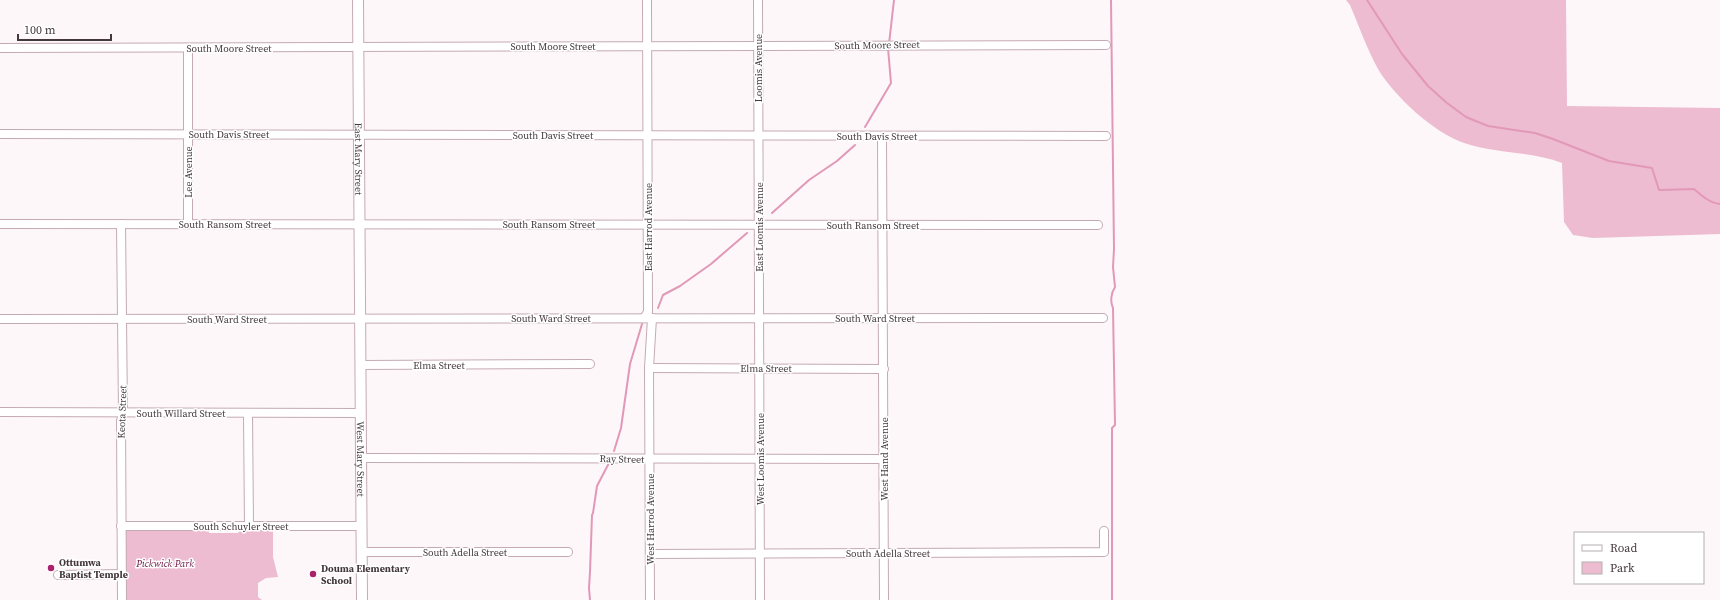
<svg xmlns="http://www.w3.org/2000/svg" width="1720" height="600" font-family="'Source Serif 4',serif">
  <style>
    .green { fill: #edbcd0 }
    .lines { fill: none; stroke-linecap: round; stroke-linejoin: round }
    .stream { stroke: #e298b7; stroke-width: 2 }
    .minor-casing { stroke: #c5aab4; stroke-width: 10 }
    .major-casing { stroke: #c5aab4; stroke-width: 12 }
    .minor { stroke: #fff; stroke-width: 8 }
    .major { stroke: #fff; stroke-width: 10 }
    .poi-dot { fill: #a8236c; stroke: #fff; stroke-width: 1.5 }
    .labels { text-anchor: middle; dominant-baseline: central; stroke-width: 3; stroke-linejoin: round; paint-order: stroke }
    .street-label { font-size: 10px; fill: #44383d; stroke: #fff }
    .poi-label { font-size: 10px; font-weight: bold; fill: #44383d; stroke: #fff; text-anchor: start }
    .park-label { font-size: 10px; font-style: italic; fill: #6a1543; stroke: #fff }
  </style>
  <rect width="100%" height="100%" fill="#fdf7f9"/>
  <!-- green -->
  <g class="green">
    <path d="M 1346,0 L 1566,0 L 1567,106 L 1720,108 L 1720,234 L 1593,238 L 1573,235 L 1564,222 L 1562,163 C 1531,151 1496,154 1464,143 C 1434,133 1394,96 1378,69 C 1367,49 1359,26 1350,5 Z"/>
    <polygon points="121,526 209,526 209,533 238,533 243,526 273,526 273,557 278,577 266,578 258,583 258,597 262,600 122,600"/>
  </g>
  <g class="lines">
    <!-- stream -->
    <g class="stream">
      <path d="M 1111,0 L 1114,249 L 1113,267 L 1115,287 C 1111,293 1110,302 1113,308 L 1115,425 L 1112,428 L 1112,600"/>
      <path d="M 1367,0 L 1402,54 L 1428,86 L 1447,103 L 1466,117 L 1488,126 L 1535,133 L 1553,139 L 1609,161 L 1652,168 L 1659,190 L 1694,189 C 1702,196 1710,203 1720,204"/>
      <polyline points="889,44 894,0"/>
      <polyline points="865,127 891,83 888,48"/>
      <polyline points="772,213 809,180 837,161 855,145"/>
      <polyline points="658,308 663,295 680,286 711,264 747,233"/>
      <polyline points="614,451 621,428 630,364 642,324"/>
      <polyline points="590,600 589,588 590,572 592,515 593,513 597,486 609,463"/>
    </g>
    <defs>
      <g id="minor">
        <polyline points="758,0 760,600"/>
        <polyline points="0,48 1106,45"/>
        <polyline points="188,48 188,224"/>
        <polyline points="0,134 1106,136"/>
        <polyline points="882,136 884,600"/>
        <polyline points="0,224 1098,225"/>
        <polyline points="121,224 123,412 121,421 122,600"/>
        <polyline points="644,318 648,312 647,0"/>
        <polyline points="0,319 1103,318"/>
        <polyline points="361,365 590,364"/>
        <polyline points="649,368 884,369"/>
        <polyline points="0,412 361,413"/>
        <polyline points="248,413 249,526"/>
        <polyline points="361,458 884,459"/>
        <polyline points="121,526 362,526"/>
        <polyline points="362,552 568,552"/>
        <polyline points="650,554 1104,552 1104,531"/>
        <polyline points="58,575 122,574"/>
        <polyline points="650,600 649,368 652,318"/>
      </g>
      <g id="major">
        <path id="s1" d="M 358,0 L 362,600"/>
      </g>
    </defs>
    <!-- minor casing -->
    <use href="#minor" class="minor-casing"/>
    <!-- major casing -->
    <use href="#major" class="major-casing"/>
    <!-- minor -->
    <use href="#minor" class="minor"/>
    <!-- major -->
    <use href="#major" class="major"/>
  </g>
  <!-- markers -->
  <g class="poi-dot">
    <circle cx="51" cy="568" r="4"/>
    <circle cx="313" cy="574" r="4"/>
  </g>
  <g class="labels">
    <!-- street labels -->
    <g class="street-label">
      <text transform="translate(877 45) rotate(-1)">South Moore Street</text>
      <text x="553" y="46">South Moore Street</text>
      <text x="229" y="48">South Moore Street</text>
      <text transform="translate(758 68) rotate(-90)">Loomis Avenue</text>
      <text x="229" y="134">South Davis Street</text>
      <text x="553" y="135">South Davis Street</text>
      <text x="877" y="136">South Davis Street</text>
      <text stroke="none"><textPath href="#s1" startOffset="159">East Mary Street</textPath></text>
      <text transform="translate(188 172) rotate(-90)">Lee Avenue</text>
      <text x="225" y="224">South Ransom Street</text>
      <text x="549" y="224">South Ransom Street</text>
      <text x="873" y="225">South Ransom Street</text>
      <text transform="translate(648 227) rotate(-90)">East Harrod Avenue</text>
      <text transform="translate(759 227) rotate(-90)">East Loomis Avenue</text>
      <text x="551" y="318">South Ward Street</text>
      <text x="875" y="318">South Ward Street</text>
      <text x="227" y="319">South Ward Street</text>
      <text x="439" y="365">Elma Street</text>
      <text x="766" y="368">Elma Street</text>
      <text transform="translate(122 412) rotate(-88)">Keota Street</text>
      <text x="181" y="413">South Willard Street</text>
      <text stroke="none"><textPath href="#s1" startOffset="459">West Mary Street</textPath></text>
      <text transform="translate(622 459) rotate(1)">Ray Street</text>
      <text transform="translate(760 459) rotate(-90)">West Loomis Avenue</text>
      <text transform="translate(884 459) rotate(-90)">West Hand Avenue</text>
      <text transform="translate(650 519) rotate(-90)">West Harrod Avenue</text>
      <text x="241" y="526">South Schuyler Street</text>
      <text x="465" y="552">South Adella Street</text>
      <text x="888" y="553">South Adella Street</text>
    </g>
    <!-- poi labels -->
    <g class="poi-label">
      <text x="59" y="562">Ottumwa<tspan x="59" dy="12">Baptist Temple</tspan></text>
      <text x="321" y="568">Douma Elementary<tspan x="321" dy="12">School</tspan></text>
    </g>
    <!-- park labels -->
    <g class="park-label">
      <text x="165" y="563">Pickwick Park</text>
    </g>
  </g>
  <!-- legend -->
  <rect x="1574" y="532" width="130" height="52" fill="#ffffff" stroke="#b4afb1"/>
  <rect x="1582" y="545" width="20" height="6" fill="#ffffff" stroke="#b4afb1"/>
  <text x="1610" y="552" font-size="12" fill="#44383d">Road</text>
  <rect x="1582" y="562" width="20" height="12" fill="#edbcd0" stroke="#b4afb1"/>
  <text x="1610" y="572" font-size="12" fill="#44383d">Park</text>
  <!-- scale -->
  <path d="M18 34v6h93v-6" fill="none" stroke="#44383d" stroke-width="2"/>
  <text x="24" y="34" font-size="12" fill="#44383d" stroke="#ffffff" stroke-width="3" paint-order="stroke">100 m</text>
</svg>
